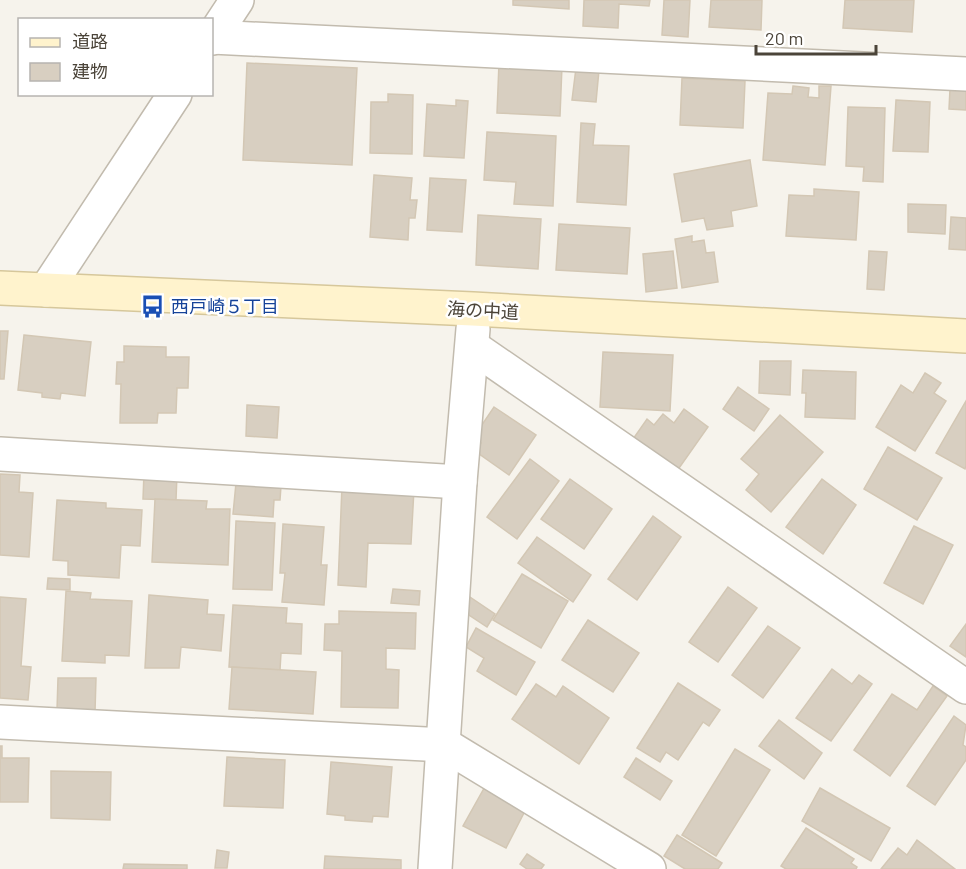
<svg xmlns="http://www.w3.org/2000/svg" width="966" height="869" font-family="Barlow,'Noto Sans JP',sans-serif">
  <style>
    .building { fill: #d8cfc1; stroke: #d3c7b4; stroke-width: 1.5 }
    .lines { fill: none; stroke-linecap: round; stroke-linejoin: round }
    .street-casing { stroke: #c2bbae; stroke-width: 36 }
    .secondary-casing { stroke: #d6c79b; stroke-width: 36 }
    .street { stroke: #fff; stroke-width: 33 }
    .secondary { stroke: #fff3cd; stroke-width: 33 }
    .labels { text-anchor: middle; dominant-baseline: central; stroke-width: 5; stroke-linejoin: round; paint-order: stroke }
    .transit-label { font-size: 18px; fill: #164399; stroke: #fff; text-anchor: start }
    .street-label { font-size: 18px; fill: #4b4439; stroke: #fff }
  </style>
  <rect width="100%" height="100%" fill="#f6f3ec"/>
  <!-- building -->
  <g class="building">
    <polygon points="513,0 569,0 569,9 513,5"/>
    <polygon points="584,0 650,0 649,6 619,4 618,28 583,26"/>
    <polygon points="664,0 690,0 688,37 662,35"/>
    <polygon points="711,0 762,0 761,30 709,27"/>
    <polygon points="845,0 914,0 912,32 843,28"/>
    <polygon points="247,63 357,68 352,165 243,160"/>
    <polygon points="499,63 562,66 560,116 497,113"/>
    <polygon points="576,68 599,70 596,102 572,100"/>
    <polygon points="682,78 745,81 743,128 680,125"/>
    <polygon points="793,86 809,88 808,97 819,98 819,86 831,86 825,165 763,160 768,93 792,94"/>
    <polygon points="950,89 966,90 966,110 949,109"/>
    <polygon points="388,94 413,95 412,154 370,153 371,102 388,102"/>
    <polygon points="456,100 468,101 464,158 424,156 427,104 456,106"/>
    <polygon points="896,100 930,102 928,152 893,151"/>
    <polygon points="848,107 885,108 883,182 863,181 864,167 846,166"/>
    <polygon points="581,123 595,124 593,145 629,146 626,205 577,202"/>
    <polygon points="487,132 556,136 553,206 514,204 516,182 484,180"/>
    <polygon points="750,160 757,206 731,211 733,226 707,230 704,218 682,222 674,174"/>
    <polygon points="374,175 412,178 410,200 417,200 415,218 409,218 408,240 370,237"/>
    <polygon points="430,178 466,180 462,232 427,230"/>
    <polygon points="814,189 859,192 856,240 786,236 789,195 814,196"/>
    <polygon points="908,204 946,205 945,234 908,232"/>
    <polygon points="478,215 541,219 538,269 476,265"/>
    <polygon points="951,217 966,218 966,250 949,249"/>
    <polygon points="559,224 630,228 627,274 556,270"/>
    <polygon points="692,236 692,242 704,240 706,253 714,252 718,282 682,288 675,239"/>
    <polygon points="673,251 677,288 646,292 643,254"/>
    <polygon points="869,251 887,252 884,290 867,289"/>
    <polygon points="0,331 8,331 4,379 0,379"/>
    <polygon points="24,335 91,342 85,396 61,393 60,399 42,397 42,393 18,390"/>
    <polygon points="124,346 166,347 166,357 189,357 188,388 177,388 176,413 158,413 157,423 120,423 121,384 116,384 117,362 124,362"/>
    <polygon points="603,352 673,355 670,411 600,407"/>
    <polygon points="760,361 791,361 790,395 759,393"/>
    <polygon points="803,370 856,372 855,419 805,417 806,393 802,393"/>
    <polygon points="925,373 941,383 934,393 946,401 915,451 876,427 901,385 913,393"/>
    <polygon points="738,387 769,409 754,431 723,409"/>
    <polygon points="966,401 966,466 965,469 936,453"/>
    <polygon points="247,405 279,407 277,438 246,436"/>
    <polygon points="494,407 536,435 509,475 475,451 481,443 473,438"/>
    <polygon points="684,409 708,427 677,471 633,439 647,419 654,425 663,414 674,423"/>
    <polygon points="780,415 823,452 771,512 746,490 759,474 741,459"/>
    <polygon points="888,447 942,478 917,520 864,489"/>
    <polygon points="530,459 559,481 517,539 487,517"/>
    <polygon points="144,473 177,474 176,500 143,499"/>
    <polygon points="0,474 20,475 19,492 33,493 29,557 0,555"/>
    <polygon points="570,479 612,509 584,549 541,519"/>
    <polygon points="822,479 856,505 823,554 786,527"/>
    <polygon points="236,483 281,486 280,500 274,500 273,517 233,514"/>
    <polygon points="342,486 414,489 411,544 368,543 366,587 338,585"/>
    <polygon points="155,499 207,501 206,509 230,509 228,565 152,562"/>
    <polygon points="57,500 106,503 106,508 142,510 140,546 121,545 119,578 68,575 68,561 53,560"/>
    <polygon points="653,516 681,537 637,600 608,579"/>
    <polygon points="236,521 275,523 272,590 233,589"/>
    <polygon points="283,524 324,527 321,565 327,565 324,605 282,602 285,573 280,573"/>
    <polygon points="914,526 953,545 923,604 884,583"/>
    <polygon points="537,537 591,575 573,602 518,563"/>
    <polygon points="522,574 568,601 541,648 493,620"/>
    <polygon points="48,578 70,579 70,590 47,589"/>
    <polygon points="728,587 757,608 718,662 689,642"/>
    <polygon points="393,589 420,591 419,605 391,603"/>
    <polygon points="66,591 91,593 90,599 132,601 129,656 105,655 105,663 62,661"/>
    <polygon points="149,595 208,600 207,614 224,615 221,651 181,647 179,668 145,668"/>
    <polygon points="467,595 495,614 487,627 466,613"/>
    <polygon points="0,597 26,599 21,666 31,667 28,700 0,698"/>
    <polygon points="233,605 287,608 286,623 302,624 301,654 281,653 280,670 229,667"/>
    <polygon points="339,611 416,613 415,649 386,648 386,669 399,670 398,708 341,707 342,651 324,650 325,624 339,624"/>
    <polygon points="588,620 639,653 613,692 562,660"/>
    <polygon points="966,624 966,657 950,646"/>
    <polygon points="768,626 800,648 763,698 732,675"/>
    <polygon points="476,628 535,662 516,695 477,671 484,658 466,647"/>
    <polygon points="232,667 316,672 313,714 229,709"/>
    <polygon points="832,669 852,684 859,675 872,684 831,741 796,718"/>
    <polygon points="58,678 96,678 95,712 57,710"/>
    <polygon points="678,683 720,710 709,726 703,722 678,760 666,752 660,762 637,748"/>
    <polygon points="536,684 556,697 563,686 609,718 579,764 512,719"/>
    <polygon points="933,686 947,696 890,776 854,750 892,694 917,710"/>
    <polygon points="954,716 966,725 963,745 966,747 966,760 935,805 907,786"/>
    <polygon points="779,720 822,753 804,779 759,746"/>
    <polygon points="0,746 2,746 2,758 29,758 28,802 0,802"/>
    <polygon points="735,749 770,770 716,856 682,835"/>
    <polygon points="227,757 285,760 283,808 224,806"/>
    <polygon points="636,758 672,781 660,800 624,777"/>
    <polygon points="331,762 392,767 388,817 373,816 372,822 345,820 345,816 327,814"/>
    <polygon points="51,771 111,772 110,820 51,818"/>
    <polygon points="487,783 528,805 506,848 463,826"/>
    <polygon points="820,788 890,828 871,861 802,821"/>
    <polygon points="806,828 854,859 851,863 857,867 856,869 786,869 781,866"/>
    <polygon points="677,835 722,863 718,869 685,869 664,856"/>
    <polygon points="917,840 955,869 881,869 898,848 907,855"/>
    <polygon points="217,850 229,852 227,868 215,868"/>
    <polygon points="527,854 544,865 541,869 527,869 520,864"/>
    <polygon points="325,856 401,860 401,869 324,869"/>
    <polygon points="124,864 187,865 187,869 123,869"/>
  </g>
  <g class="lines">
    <defs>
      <g id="street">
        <polyline points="212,37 966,74"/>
        <polyline points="212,38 237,0"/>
        <polyline points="46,290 175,94"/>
        <polyline points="473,347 966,687"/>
        <polyline points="0,454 460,482"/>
        <polyline points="0,722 445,745 649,869"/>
        <polyline points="435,869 460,482 473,329"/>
      </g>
      <polyline id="secondary" points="0,288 473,309 966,336"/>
    </defs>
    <!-- street casing -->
    <use href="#street" class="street-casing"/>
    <!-- secondary casing -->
    <use href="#secondary" class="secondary-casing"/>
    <!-- street -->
    <use href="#street" class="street"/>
    <!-- secondary -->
    <use href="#secondary" class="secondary"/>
  </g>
  <!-- icons -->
  <defs>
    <symbol id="bus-bare" viewBox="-9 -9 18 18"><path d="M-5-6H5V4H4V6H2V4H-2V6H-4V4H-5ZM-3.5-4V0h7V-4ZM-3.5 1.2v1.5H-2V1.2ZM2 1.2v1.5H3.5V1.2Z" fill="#1a4fb4" stroke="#fff" stroke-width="2.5" paint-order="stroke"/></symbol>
  </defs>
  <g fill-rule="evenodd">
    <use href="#bus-bare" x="136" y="290" width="33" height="33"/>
  </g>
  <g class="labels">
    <!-- transit labels -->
    <g class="transit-label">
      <text x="171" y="306">西戸崎５丁目</text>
    </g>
    <!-- street labels -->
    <g class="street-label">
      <text transform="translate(483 310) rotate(3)">海の中道</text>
    </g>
  </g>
  <!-- legend -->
  <rect x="18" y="18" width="195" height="78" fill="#ffffff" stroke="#b7b4b0" stroke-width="1.5"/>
  <rect x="30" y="38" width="30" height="9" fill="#fff3cd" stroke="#b7b4b0" stroke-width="1.5"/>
  <text x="72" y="48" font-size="18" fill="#4b4439">道路</text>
  <rect x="30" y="63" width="30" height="18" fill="#d8cfc1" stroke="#b7b4b0" stroke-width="1.5"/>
  <text x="72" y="78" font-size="18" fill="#4b4439">建物</text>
  <!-- scale -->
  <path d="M756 45v9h120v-9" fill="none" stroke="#4b4439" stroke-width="3"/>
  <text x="765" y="45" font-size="18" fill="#4b4439" stroke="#ffffff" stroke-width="4.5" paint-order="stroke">20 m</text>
</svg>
